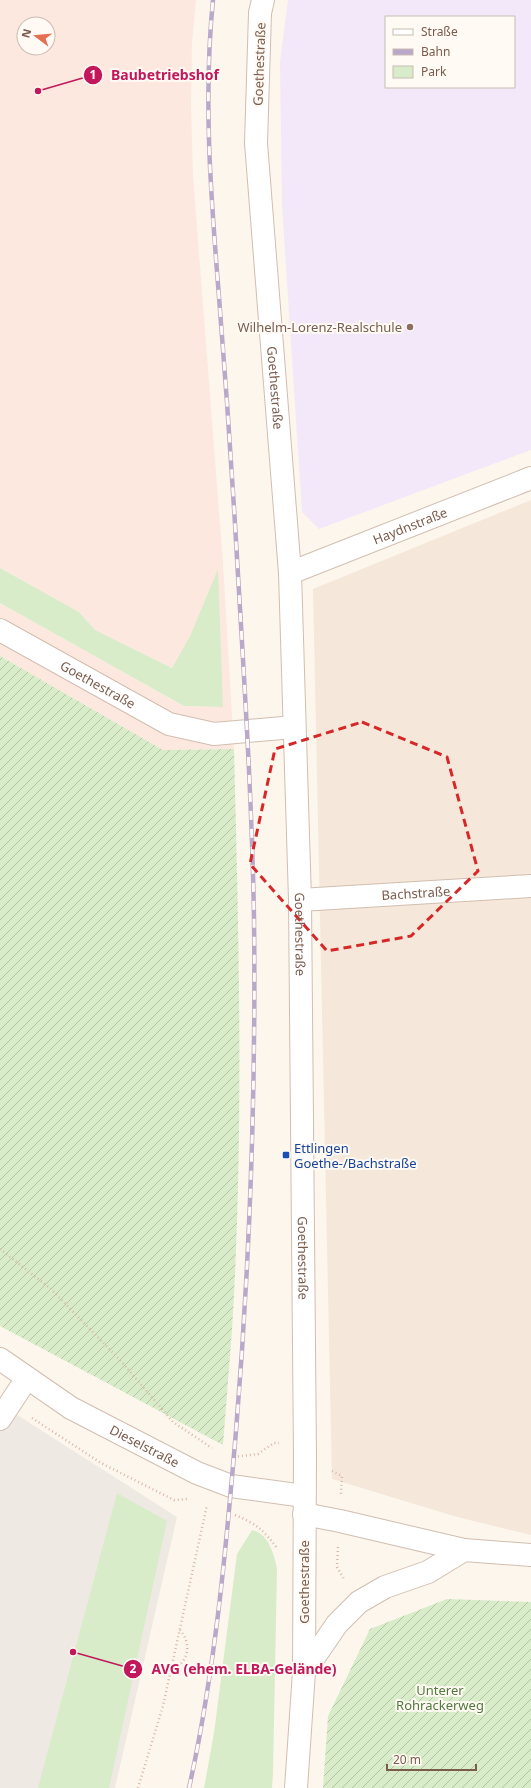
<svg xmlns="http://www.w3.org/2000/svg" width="531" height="1788" font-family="'Noto Sans',sans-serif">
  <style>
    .residential { fill: #f5e8da }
    .commercial { fill: #fde8e0; fill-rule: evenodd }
    .industrial { fill: #efe9e4 }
    .education { fill: #f3e8fa; fill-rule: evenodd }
    .green { fill: #d8ecc9 }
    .garden { fill: url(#garden-furrows) }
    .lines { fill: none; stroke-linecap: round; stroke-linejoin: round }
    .minor-casing { stroke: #d1beb0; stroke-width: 24 }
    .path { stroke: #d9b8a5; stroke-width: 2.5; stroke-dasharray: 1 3; stroke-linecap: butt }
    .minor { stroke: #fff; stroke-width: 22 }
    .rail-casing { stroke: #b9a8c9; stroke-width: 4.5 }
    .rail { stroke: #fffaf3; stroke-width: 3; stroke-dasharray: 9; stroke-linecap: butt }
    .marked { fill: none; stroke: #d62828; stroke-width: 3; stroke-dasharray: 8 5; stroke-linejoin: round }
    .education-dot { fill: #8d6e63; stroke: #fffaf3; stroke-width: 1.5 }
    .transit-dot { fill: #1a4fb4; stroke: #fffaf3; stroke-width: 1.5 }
    .labels { text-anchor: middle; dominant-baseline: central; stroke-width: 4; stroke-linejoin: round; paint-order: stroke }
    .street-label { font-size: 13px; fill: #7a5c4d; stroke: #fffaf3 }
    .education-label { font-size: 13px; fill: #785e54; stroke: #fffaf3; text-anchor: end }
    .transit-label { font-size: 13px; fill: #164399; stroke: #fffaf3; text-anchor: start }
    .park-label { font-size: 13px; fill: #537a41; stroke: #fffaf3 }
    .leader { fill: none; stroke: #c2185b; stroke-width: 1.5 }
    .callout-dot { fill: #c2185b; stroke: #fffaf3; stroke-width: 1.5 }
    .mark-label { font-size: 12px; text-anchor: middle; font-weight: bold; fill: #fff }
    .callout-label { font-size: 14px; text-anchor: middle; font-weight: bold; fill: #c2185b; stroke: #fffaf3; stroke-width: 4; stroke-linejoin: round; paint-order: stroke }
  </style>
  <defs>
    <pattern id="garden-furrows" width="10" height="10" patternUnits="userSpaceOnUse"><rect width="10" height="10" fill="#d8ecc9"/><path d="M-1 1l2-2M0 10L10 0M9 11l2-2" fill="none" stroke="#b4c2a5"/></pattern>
  </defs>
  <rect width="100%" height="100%" fill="#fdf6ec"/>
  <!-- residential -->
  <polygon class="residential" points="531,500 531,1535 457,1517 332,1479 313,589"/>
  <!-- commercial -->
  <path class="commercial" d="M 0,0 L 196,0 L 192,43 L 191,105 L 193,175 L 223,563 L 234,749 L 163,750 L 0,656 L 0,603 L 184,706 L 223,707 L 191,634 L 172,668 L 95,630 L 79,612 L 0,568 ZM 24,24 L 48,24 L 48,48 L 24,48 Z"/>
  <!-- industrial -->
  <polygon class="industrial" points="0,1404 177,1517 115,1788 0,1788"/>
  <!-- education -->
  <path class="education" d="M 288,0 L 531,0 L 531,450 L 319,529 L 302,512 L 282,205 L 280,62 ZM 386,17 L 514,17 L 514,87 L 386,87 Z"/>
  <!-- green -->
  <g class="green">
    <polygon points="0,568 79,612 95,630 172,668 191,634 218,569 223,707 184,706 0,603"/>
    <polygon points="117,1493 167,1521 109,1788 38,1788"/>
    <path d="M 252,1530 C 269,1534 274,1554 277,1569 L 273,1773 L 272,1788 L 204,1788 L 214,1733 L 237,1554 Z"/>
  </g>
  <!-- garden -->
  <g class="garden">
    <path d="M 0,656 L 163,750 L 234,749 C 239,942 244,1137 232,1330 C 229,1368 226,1407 223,1445 L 0,1326 Z"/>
    <polygon points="447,1599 531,1602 531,1788 323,1788 328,1716 370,1629"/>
  </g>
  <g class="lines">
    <defs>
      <g id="minor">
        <path id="s1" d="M 263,0 L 260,13 L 256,143 L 290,573 L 300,900 L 305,1457 L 304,1672 L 296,1788"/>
        <path id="s2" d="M 290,573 L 531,478"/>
        <path id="s3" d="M 0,630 L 169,724 L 214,734 L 294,727"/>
        <path id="s4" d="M 300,900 L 531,886"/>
        <path id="s5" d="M 0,1359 L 71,1408 L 197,1473 L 231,1486 L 304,1496"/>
        <polyline points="0,1419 27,1378"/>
        <polyline points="304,1514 340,1521 464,1550 531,1555"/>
        <polyline points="304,1672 337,1624 359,1602 385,1587 428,1572 464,1550"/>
      </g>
    </defs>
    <!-- minor casing -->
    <use href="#minor" class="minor-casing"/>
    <!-- path -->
    <g class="path">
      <polyline points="0,1249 51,1289 120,1360 173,1422 212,1448"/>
      <polyline points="32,1418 101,1463 174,1500 187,1499"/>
      <polyline points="234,1457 258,1454 274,1443 279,1443"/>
      <polyline points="332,1471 342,1476 341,1494"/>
      <path d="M 235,1515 C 257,1524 263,1530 277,1548"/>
      <polyline points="338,1547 337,1567 344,1579"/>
      <path d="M 171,1670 C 189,1663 192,1644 180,1630"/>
      <polyline points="138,1788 163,1706 207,1505"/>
    </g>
    <!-- minor -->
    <use href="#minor" class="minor"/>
    <defs>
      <path id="rail" d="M 189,1788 C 215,1671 226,1550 236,1431 C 250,1260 256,1089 254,918 C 252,798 244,677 237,558 C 232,471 226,384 219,297 C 211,198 203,99 213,0"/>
    </defs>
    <!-- rail casing -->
    <use href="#rail" class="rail-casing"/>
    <!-- rail -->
    <use href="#rail" class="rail"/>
  </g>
  <!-- marked area -->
  <path class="marked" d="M 362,722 L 447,757 L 478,871 L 411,936 L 327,951 L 250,864 L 275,749 Z"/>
  <!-- markers -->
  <circle class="education-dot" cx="410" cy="327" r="4"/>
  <rect class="transit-dot" x="282" y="1151" width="8" height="8" rx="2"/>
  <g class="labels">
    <!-- street labels -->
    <g class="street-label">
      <text transform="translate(259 64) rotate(-88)">Goethestraße</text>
      <text stroke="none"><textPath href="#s1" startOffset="389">Goethestraße</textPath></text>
      <text stroke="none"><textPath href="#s2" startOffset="129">Haydnstraße</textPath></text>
      <text stroke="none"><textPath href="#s3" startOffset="112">Goethestraße</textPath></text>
      <text stroke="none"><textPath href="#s4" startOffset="116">Bachstraße</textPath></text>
      <text stroke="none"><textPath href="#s1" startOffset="936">Goethestraße</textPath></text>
      <text stroke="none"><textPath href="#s1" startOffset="1260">Goethestraße</textPath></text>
      <text stroke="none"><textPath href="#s5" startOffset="169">Dieselstraße</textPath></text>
      <text transform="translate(304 1582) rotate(-90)">Goethestraße</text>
    </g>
    <!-- education labels -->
    <g class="education-label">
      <text x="402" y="327">Wilhelm-Lorenz-Realschule</text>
    </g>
    <!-- transit labels -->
    <g class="transit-label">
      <text x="294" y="1148">Ettlingen<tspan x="294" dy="15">Goethe-/Bachstraße</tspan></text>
    </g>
    <!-- park labels -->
    <g class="park-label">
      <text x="440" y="1690">Unterer<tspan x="440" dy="15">Rohrackerweg</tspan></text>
    </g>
  </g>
  <!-- callouts -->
  <path class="leader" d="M38 91L93 75M73 1652L133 1669"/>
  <g class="callout-dot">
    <circle cx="38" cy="91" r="4"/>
    <circle cx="73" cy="1652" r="4"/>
    <circle cx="93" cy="75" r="10"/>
    <circle cx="133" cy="1669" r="10"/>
  </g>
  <g class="mark-label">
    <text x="93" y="79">1</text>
    <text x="133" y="1673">2</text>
  </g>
  <g class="callout-label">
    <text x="165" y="80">Baubetriebshof</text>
    <text x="244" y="1674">AVG (ehem. ELBA-Gelände)</text>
  </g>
  <!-- legend -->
  <rect x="385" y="16" width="130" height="72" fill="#fffaf3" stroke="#cabbb1"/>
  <rect x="393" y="29" width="20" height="6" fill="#ffffff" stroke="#cabbb1"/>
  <text x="421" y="36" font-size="12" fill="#7a5c4d">Straße</text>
  <rect x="393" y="49" width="20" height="6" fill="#b9a8c9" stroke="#cabbb1"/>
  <text x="421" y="56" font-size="12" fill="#7a5c4d">Bahn</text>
  <rect x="393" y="66" width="20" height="12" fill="#d8ecc9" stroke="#cabbb1"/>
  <text x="421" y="76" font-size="12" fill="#7a5c4d">Park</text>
  <!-- north arrow -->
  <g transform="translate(36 36) rotate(286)"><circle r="19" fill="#fffaf3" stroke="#cabbb1"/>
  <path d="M0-3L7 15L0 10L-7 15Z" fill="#e76f51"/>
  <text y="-6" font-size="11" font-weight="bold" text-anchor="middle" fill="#7a5c4d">N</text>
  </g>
  <!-- scale -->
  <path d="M387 1764v6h89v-6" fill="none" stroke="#7a5c4d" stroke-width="2"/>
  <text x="393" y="1764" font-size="12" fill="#7a5c4d" stroke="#fffaf3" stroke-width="3" paint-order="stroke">20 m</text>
</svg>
